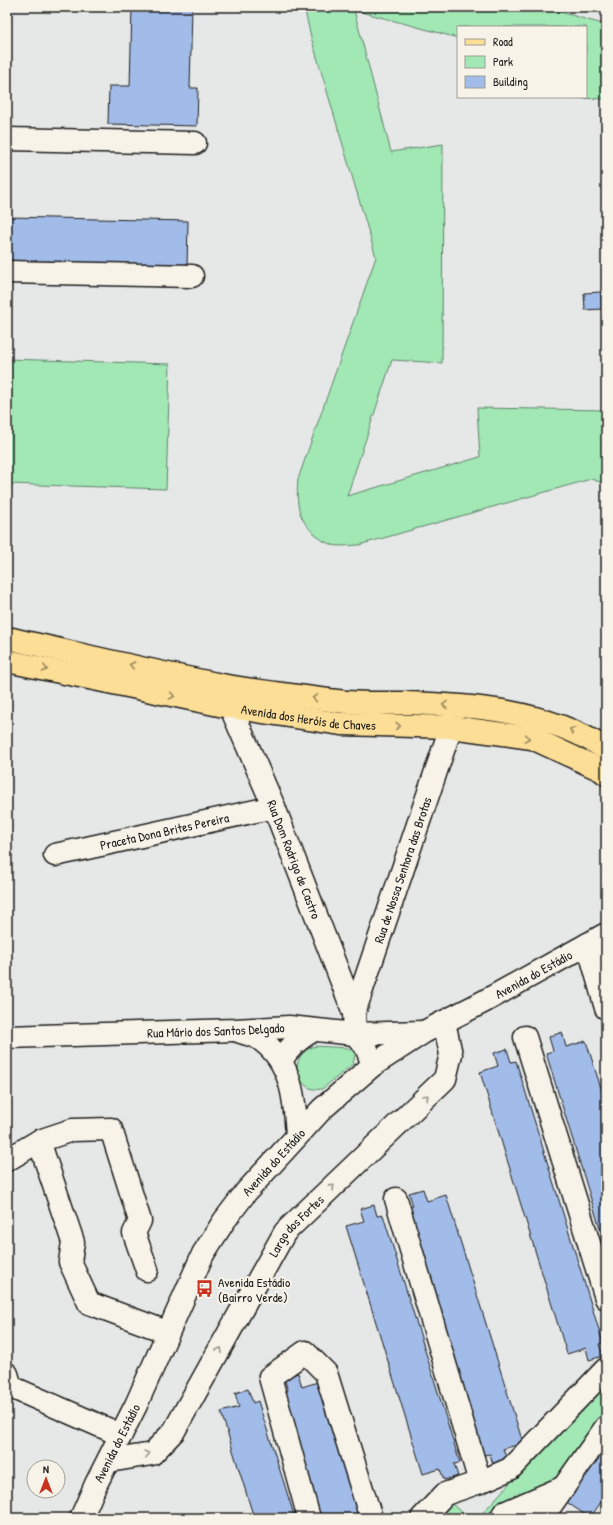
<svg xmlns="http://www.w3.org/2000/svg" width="613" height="1525" font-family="'Patrick Hand',sans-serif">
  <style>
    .green { fill: #a1e8b5; stroke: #5e8268 }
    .building { fill: #a2bce9; stroke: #1c1c1c }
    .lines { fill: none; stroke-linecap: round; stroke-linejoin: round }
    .minor-casing { stroke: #1c1c1c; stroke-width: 25 }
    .major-casing { stroke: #1c1c1c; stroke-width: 25 }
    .minor { stroke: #f7f3e8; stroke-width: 22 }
    .major { stroke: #fdde96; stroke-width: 22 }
    .oneway { stroke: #98875f }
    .oneway2 { stroke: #94928c }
    .labels { text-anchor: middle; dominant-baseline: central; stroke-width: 4; stroke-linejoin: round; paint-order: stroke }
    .street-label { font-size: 13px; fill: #1c1c1c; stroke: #f7f3e8 }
    .poi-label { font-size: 13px; fill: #1c1c1c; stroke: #f7f3e8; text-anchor: start }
  </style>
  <rect width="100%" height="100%" fill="#e6e8e8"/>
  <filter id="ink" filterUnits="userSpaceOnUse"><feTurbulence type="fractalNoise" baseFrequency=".025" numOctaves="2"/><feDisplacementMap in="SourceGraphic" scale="8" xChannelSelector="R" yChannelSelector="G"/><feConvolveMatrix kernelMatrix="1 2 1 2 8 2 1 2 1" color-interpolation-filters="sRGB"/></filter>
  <g filter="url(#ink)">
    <!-- green -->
    <g class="green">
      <path d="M 304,7 L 543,7 L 606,25 L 606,99 L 544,97 L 586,97 L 586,27 L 458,27 L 458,38 L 354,10 L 391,152 L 443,144 L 442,363 L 392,360 L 347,496 L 480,457 L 477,408 L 606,410 L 606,484 L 591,479 L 359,545 C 353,545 346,546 340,546 C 332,546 324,542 318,537 C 297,520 296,503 298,479 L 376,257 L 311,37 Z"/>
      <polygon points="7,359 170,364 166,489 7,484"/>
      <path d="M 316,1046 L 348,1048 L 353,1051 L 355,1055 L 353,1064 L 322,1089 C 295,1094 286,1053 316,1046 Z"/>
      <polygon points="606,1380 606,1408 550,1488 497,1518 478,1518 596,1388"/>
      <polygon points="445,1498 468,1518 427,1518"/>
    </g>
    <!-- building -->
    <g class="building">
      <polygon points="132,7 192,7 190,88 198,88 197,126 108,124 109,86 130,86"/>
      <polygon points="7,217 188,221 187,269 7,265"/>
      <polygon points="601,292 602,309 585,310 584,293"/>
      <polygon points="562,1032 566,1047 586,1041 606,1104 606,1248 546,1053 553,1051 549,1037"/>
      <polygon points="507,1049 511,1062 516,1061 603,1343 599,1344 603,1356 589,1360 586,1348 567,1354 480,1072 498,1066 494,1053"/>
      <polygon points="423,1189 427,1201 446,1195 523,1443 503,1449 507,1460 493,1464 490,1454 484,1455 408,1207 413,1206 409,1193"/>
      <polygon points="374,1205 377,1216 383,1215 460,1463 454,1464 458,1476 444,1480 440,1469 423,1474 346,1226 364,1221 360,1209"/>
      <polygon points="298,1373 302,1387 321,1381 363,1518 321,1518 283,1393 288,1391 284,1378"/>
      <polygon points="248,1389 253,1403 258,1401 295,1518 254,1518 221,1412 239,1407 235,1393"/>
      <polygon points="606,1444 606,1495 590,1518 565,1501"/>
    </g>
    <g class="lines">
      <defs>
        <g id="minor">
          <polyline points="7,139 195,143"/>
          <polyline points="7,272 192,276"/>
          <path id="s1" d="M 231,708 L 274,807 L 354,1013 L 355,1034 L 366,1047 L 373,1065"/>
          <path id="s2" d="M 55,855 L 274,807"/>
          <polyline points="588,944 606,1008"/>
          <path id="s3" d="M 354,1013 L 451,727"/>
          <path d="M 238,1031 C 245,1034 255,1035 261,1040 C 292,1062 295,1101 297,1136"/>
          <path id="s4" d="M 7,1037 L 235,1030 L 289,1027 L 355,1034 L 423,1032"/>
          <polyline points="525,1037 606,1298"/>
          <path d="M 281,1060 C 291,1046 298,1039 314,1030"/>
          <polyline points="39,1141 73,1242 70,1262 89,1303 167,1332"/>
          <polyline points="7,1160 39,1141 72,1130 111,1129 140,1221 134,1233 147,1270"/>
          <polyline points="396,1199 480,1482"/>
          <polyline points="7,1374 11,1387 121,1435"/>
          <path id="s5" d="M 109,1461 L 152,1454 L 174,1431 L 285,1232 L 445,1079 L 451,1054 L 444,1022"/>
          <path id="s6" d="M 81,1518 L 96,1484 L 136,1405 L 203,1254 L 224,1221 L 246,1192 L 322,1109 L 373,1065 L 424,1032 L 485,1001 L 606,934"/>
          <polyline points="309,1518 270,1377 305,1352 326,1373 371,1518"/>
          <polyline points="422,1518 445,1494 480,1482 510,1469 606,1369"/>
          <polyline points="501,1518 504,1513 564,1487"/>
          <polyline points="542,1518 606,1427"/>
        </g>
        <g id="major">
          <path d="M 7,638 C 80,654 153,672 227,686 C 263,692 300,696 337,701 C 359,704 382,703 404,703 C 474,705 546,710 606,749"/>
          <path id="s7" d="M 7,661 L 224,706 L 341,724 L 451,727 L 532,738 L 601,770 L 606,774"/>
        </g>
      </defs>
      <!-- minor casing -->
      <use href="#minor" class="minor-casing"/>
      <!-- major casing -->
      <use href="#major" class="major-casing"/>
      <!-- minor -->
      <use href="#minor" class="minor"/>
      <!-- major -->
      <use href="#major" class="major"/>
    </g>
    <!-- one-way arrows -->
    <defs><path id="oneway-chevron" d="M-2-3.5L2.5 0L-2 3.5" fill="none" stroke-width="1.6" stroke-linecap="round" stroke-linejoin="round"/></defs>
    <g class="oneway">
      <use href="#oneway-chevron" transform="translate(132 665) rotate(-168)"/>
      <use href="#oneway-chevron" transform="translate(45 669) rotate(12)"/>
      <use href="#oneway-chevron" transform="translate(172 696) rotate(12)"/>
      <use href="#oneway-chevron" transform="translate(315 698) rotate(-172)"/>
      <use href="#oneway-chevron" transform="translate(445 705) rotate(-178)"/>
      <use href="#oneway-chevron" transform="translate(398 726) rotate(1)"/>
      <use href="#oneway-chevron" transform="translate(572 730) rotate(-157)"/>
      <use href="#oneway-chevron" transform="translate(527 738) rotate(10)"/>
    </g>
    <g class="oneway2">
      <use href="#oneway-chevron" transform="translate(426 1097) rotate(-44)"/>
      <use href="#oneway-chevron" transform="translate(332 1187) rotate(-44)"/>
      <use href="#oneway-chevron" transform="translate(220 1350) rotate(-61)"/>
      <use href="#oneway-chevron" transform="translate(147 1454) rotate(-14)"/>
    </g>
  </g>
  <!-- icons -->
  <defs>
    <symbol id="bus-bare" viewBox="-9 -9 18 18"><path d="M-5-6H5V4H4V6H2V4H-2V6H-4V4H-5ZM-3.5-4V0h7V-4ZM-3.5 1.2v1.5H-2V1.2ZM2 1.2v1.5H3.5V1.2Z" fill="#c8321e" stroke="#f7f3e8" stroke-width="2.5" paint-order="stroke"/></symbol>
  </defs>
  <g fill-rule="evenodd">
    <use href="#bus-bare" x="192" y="1276" width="25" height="25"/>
  </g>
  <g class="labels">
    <!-- street labels -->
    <g class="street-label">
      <text stroke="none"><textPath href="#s7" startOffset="307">Avenida dos Heróis de Chaves</textPath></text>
      <text stroke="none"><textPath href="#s2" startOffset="112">Praceta Dona Brites Pereira</textPath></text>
      <text stroke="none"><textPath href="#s1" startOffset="164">Rua Dom Rodrigo de Castro</textPath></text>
      <text stroke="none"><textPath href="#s3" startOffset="151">Rua de Nossa Senhora das Brotas</textPath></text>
      <text stroke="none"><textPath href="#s6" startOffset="731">Avenida do Estádio</textPath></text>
      <text stroke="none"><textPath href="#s4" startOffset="209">Rua Mário dos Santos Delgado</textPath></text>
      <text stroke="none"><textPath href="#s6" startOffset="407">Avenida do Estádio</textPath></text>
      <text stroke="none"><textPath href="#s5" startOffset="315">Largo dos Fortes</textPath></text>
      <text stroke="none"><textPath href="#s6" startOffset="83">Avenida do Estádio</textPath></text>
    </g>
    <!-- poi labels -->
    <g class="poi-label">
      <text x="218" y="1282">Avenida Estádio<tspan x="218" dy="15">(Bairro Verde)</tspan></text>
    </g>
  </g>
  <!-- margin -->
  <rect width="613" height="1525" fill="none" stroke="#f7f3e8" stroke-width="24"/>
  <rect x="12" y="12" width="589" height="1501" fill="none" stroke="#1c1c1c" stroke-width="1.5" filter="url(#ink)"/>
  <!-- legend -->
  <rect x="457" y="26" width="130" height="72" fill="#f7f3e8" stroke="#9f9d96"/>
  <rect x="465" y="39" width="20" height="6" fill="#fdde96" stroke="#9f9d96"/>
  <text x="493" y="46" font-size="12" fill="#1c1c1c">Road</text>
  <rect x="465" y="56" width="20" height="12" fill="#a1e8b5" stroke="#9f9d96"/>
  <text x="493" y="66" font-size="12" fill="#1c1c1c">Park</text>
  <rect x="465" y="76" width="20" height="12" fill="#a2bce9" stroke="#9f9d96"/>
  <text x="493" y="86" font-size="12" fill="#1c1c1c">Building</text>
  <!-- north arrow -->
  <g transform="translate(46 1479)"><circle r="19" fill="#f7f3e8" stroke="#9f9d96"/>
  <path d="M0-3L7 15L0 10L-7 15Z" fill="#c8321e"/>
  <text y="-6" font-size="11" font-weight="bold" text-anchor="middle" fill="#1c1c1c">N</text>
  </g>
</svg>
